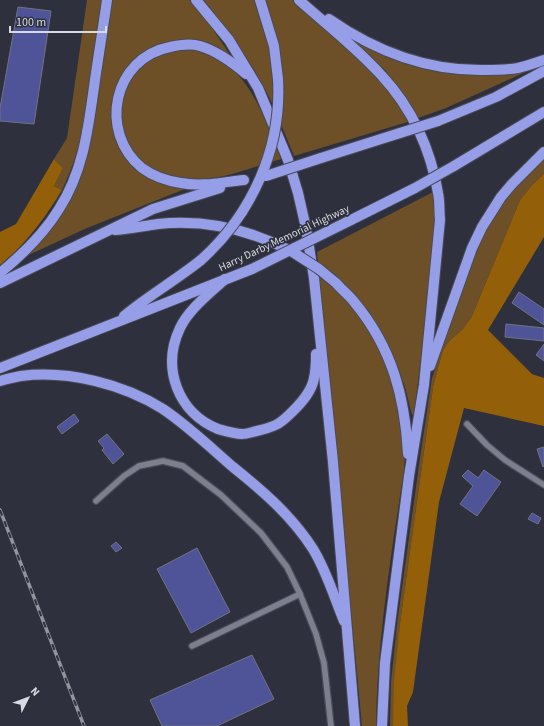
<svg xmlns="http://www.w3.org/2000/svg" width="544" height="726" font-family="'Source Sans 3',sans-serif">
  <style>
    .green { fill: #6e5028 }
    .forest { fill: #936009 }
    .building { fill: #4f5398; stroke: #717383 }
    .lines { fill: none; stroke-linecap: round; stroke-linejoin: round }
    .street-casing { stroke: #494b56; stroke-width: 8 }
    .highway-casing { stroke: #494b56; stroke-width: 12 }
    .street { stroke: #7d7f8f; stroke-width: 5.5 }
    .highway { stroke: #979ee8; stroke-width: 10 }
    .rail-casing { stroke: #92949e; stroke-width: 3.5 }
    .rail { stroke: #2e303d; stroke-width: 2; stroke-dasharray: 6; stroke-linecap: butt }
    .highway-bridge-casing { stroke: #494b56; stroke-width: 12; stroke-linecap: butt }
    .highway-bridge { stroke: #979ee8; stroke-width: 10 }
    .labels { text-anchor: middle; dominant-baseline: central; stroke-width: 3.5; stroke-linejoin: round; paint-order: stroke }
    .street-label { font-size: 11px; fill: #d9dbe3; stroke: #2e303d }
  </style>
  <rect width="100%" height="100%" fill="#2e303d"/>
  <!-- green -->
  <g class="green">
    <path d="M 87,0 L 102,0 L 85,120 C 80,145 73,167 62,190 L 54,186 L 63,168 L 54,159 L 67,138 Z"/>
    <path d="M 110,0 L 189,0 L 205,18 L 231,56 C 224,51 215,45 207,43 C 192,38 176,39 162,44 C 113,59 95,123 128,161 C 143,178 163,185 185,189 L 87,228 L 22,258 L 72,191 Z"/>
    <path d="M 203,0 L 254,0 L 269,42 L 273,70 L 272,81 L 273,87 L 283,102 L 283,89 L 264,0 L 293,0 L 354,53 L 385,83 L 411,121 L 294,156 C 286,137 279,118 270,99 C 253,64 228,30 203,0 Z"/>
    <polygon points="344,33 410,63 530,70 446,108 418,118 407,100 385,70"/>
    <path d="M 176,49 C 183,49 190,48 197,50 C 201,50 205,53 208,54 C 251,71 265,120 281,159 C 249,168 207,186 174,179 C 126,167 106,116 132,76 C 134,72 138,70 141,67 C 154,56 160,55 176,49 Z"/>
    <polygon points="544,155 544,174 533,184 520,200 472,316 463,329 450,340 443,350 433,387 400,623 393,726 390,726 391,682 397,624 421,451 432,378 471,260 499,204"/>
    <path d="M 435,191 L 436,235 L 414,414 L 412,415 L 405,387 L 392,353 L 383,335 L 335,287 L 358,313 L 377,343 L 395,384 L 405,453 L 404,470 C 391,555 377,640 376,726 L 362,726 L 317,252 Z"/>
  </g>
  <!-- forest -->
  <g class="forest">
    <path d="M 54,159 L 63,168 L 54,186 L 62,190 C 45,218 26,244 0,265 L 0,232 L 16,224 Z"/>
    <polygon points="544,174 544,237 488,330 532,374 544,378 544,426 464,408 439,502 413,692 407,706 408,726 393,726 394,682 400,623 433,387 443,350 450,340 463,329 472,316 520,200 533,184"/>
  </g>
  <!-- building -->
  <g class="building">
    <polygon points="18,7 51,11 34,124 0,121 0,108"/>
    <polygon points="519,292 544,309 544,325 512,303"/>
    <polygon points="506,324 544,328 544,341 505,337"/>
    <polygon points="544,344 544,361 536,355"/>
    <polygon points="74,414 79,421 62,434 57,427"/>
    <polygon points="107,434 124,454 113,464 102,450 104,448 98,441"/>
    <polygon points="544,447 544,466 543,467 537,449"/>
    <polygon points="468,470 478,478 484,470 501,482 477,516 460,504 473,486 462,476"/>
    <polygon points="532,513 541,518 538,524 528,519"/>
    <polygon points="116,542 122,548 116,552 111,546"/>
    <polygon points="197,548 230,612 191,633 157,569"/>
    <polygon points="252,655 274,699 217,726 162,726 150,700"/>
  </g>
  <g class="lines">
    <defs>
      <g id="street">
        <polyline points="467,424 487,445 505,460 544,485"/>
        <polyline points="96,501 124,476 139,466 163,461 183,466 221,495 261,533 287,567 300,594 316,634 324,663 331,726"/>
        <polyline points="192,646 300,594"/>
      </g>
      <g id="highway">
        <polyline points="196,0 229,40 258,88 288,160 298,193 306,228 314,278 333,462 355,726"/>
        <polyline points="260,0 274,46 278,79"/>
        <path d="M 299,0 C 327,25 357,48 382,76 C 412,108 431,150 438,193 C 440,202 439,211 440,220 L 424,385 L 409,476 L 385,663 L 382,726"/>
        <path d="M 329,19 C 375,51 427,71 484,70 C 495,70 507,70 518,68 C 527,66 535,63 544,60"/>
        <polyline points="438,121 496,97 544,71"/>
        <polyline points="321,158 400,133"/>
        <polyline points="454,166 544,112"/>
        <path d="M 244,180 C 223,182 202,187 181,183 C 167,181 153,176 142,168 C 98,132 113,58 170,47 C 179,45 190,43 200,46 C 217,51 232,62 246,74"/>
        <polyline points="351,220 415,188"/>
        <path d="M 115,230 C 129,229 143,226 158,224 C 204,219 250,230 291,251"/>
        <path d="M 0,273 C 23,254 44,234 59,209 C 83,172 88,130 94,87 C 98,58 103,29 107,0"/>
        <path d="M 225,279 C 209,294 189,309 180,328 C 161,368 178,413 218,429 C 225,431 235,434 242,434 C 247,434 252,432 257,431 C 265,429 275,427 282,421 C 286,418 290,414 293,411 C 302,402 312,391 314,378 C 316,370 316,362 316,354"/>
        <polyline points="0,283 153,209 220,188"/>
        <path d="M 336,283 C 342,290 350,296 355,303 C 392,348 405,397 408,454"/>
        <path d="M 124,316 C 148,296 176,280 201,260"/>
        <polyline points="430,366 472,248 482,227 501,197 512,184 544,152"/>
        <polyline points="0,368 252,269"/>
        <path d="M 0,381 C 7,379 14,377 21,376 C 68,370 123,384 163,409 C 188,426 210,447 233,467 C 263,491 292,516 313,549 C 327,572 334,597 344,621"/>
      </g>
    </defs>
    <!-- street casing -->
    <use href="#street" class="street-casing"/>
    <!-- highway casing -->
    <use href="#highway" class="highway-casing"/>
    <!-- street -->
    <use href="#street" class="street"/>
    <!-- highway -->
    <use href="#highway" class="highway"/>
    <defs>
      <polyline id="rail" points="0,510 84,726"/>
    </defs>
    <!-- rail casing -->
    <use href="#rail" class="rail-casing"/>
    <!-- rail -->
    <use href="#rail" class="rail"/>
    <defs>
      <g id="highway-bridge">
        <polyline points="400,133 438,121"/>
        <polyline points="266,176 321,158"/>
        <polyline points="415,188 454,166"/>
        <polyline points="291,251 319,269 336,283"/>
        <path d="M 201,260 C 252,214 282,148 278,79"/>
        <polyline points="252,269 351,220"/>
      </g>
    </defs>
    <!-- highway-bridge casing -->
    <use href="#highway-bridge" class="highway-bridge-casing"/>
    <!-- highway-bridge -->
    <use href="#highway-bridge" class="highway-bridge"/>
  </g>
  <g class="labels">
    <!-- street labels -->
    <g class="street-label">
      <text transform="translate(284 238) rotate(-25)">Harry Darby Memorial Highway</text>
    </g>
  </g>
  <!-- north arrow -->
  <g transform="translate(28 698) rotate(48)" stroke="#2e303d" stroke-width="3" paint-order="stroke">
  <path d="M0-3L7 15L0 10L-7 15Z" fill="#d9dbe3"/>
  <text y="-6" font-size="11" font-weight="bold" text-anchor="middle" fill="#d9dbe3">N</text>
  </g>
  <!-- scale -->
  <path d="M10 26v6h96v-6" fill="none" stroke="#d9dbe3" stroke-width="2"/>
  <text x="16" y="26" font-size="12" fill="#d9dbe3" stroke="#2e303d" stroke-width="3" paint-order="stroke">100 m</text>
</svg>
